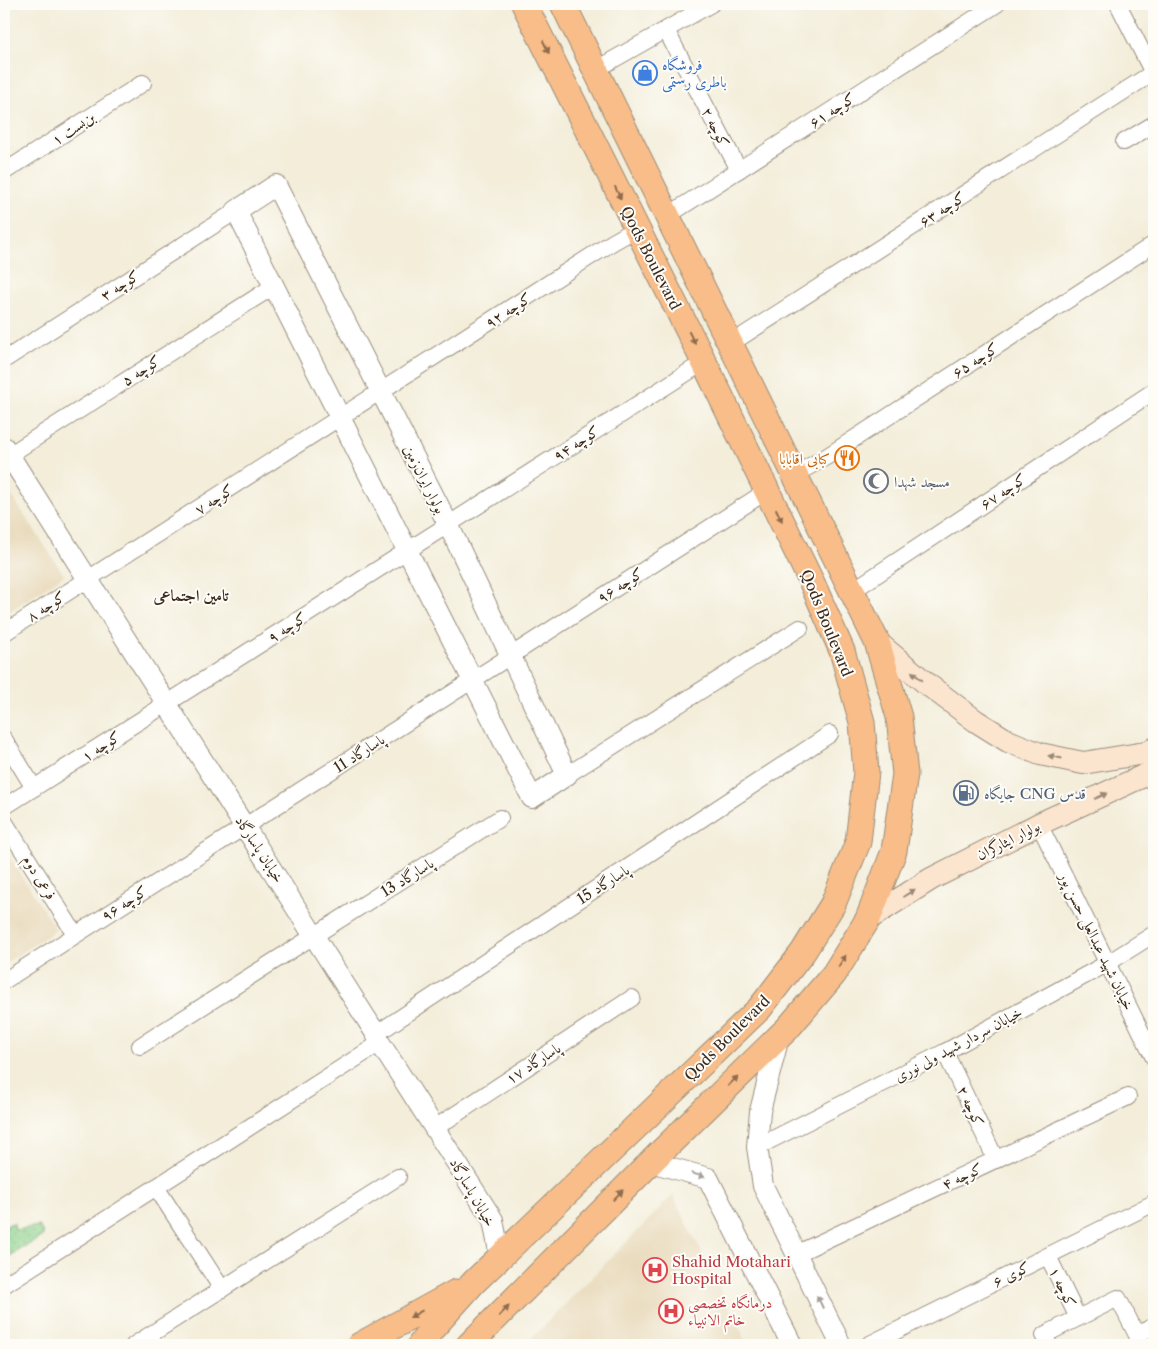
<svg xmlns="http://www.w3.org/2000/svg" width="1158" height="1349" font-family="'Libre Caslon Text',Amiri,serif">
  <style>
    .built { fill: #e8d9ba }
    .grass { fill: url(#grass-dots); stroke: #637d54 }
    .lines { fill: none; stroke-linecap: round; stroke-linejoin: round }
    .minor-casing { stroke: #978c7c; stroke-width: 18 }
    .tertiary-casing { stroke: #978c7c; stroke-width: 22 }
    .secondary-casing { stroke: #978c7c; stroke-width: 24 }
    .primary-casing { stroke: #978c7c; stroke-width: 27 }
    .minor { stroke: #fff; stroke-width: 16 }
    .tertiary { stroke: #fff; stroke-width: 20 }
    .secondary { stroke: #fce5cf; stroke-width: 22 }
    .primary { stroke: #f8bd88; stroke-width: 25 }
    .oneway { fill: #906c4e }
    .oneway2 { fill: #9c8876 }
    .oneway3 { fill: #a79f9a }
    .labels { text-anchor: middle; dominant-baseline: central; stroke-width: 4; stroke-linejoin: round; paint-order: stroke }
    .shop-label { font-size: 15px; fill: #366cbe; stroke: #fdfcf7; text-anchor: start }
    .street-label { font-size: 15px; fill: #3b2a1e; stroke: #fdfcf7 }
    .food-label { font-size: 15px; fill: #c56008; stroke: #fdfcf7; text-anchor: end }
    .worship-label { font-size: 15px; fill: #5b616d; stroke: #fdfcf7; text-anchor: start }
    .service-label { font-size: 15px; fill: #4e5e75; stroke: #fdfcf7; text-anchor: start }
    .health-label { font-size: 15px; fill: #be3a42; stroke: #fdfcf7; text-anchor: start }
    .neighbourhood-label { font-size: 16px; font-weight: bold; fill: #3b2a1e; stroke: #fdfcf7 }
  </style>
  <defs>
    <pattern id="grass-dots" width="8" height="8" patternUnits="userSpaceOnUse" patternTransform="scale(1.25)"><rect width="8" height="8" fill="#8bd08a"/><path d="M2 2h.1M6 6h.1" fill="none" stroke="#73a970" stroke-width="1.8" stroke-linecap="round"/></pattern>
  </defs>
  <rect width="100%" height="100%" fill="#fdfcf7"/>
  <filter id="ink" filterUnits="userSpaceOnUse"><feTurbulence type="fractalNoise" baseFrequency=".02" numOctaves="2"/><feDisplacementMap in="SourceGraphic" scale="10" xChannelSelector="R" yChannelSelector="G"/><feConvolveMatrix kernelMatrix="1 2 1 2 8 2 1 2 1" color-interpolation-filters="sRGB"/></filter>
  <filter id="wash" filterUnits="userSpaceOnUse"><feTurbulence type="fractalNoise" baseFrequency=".0096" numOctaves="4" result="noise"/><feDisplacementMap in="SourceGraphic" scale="20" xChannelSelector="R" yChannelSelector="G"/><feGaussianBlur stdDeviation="1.12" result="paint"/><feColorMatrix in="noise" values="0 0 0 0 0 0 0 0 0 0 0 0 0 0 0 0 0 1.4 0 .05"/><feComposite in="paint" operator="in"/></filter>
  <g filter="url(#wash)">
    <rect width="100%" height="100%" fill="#f3edd9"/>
    <!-- built -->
    <g class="built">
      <polygon points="4,484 64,575 4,615"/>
      <polygon points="4,848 56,930 4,964"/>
      <polygon points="673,1195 748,1345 525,1345"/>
    </g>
    <!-- grass -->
    <polygon class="grass" points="14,1223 15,1230 39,1226 44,1235 4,1260 4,1225"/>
  </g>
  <g filter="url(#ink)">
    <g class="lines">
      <defs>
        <g id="minor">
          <polyline points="1118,4 1154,75"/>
          <polyline points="666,30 739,170"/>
          <polyline points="595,70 711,4"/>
          <polyline points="1124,142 1154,124"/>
          <polyline points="4,172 143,83"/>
          <polyline points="667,216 997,4"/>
          <polyline points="730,344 1154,72"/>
          <polyline points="4,360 236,211"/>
          <polyline points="9,455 274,286"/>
          <polyline points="794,475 826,457 1154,244"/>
          <polyline points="852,591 1154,391"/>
          <polyline points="4,633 613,242 636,229"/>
          <polyline points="4,739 34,788"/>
          <polyline points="567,775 800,628"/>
          <polyline points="4,807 704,362"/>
          <polyline points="4,821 75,934"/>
          <polyline points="1039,824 1154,1058"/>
          <polyline points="4,981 767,491"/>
          <polyline points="376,1034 830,734"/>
          <polyline points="140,1046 500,818"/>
          <polyline points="945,1052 996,1160"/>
          <polyline points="435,1128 632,998"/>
          <polyline points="757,1147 945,1052 1108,963 1154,934"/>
          <polyline points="156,1187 222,1289"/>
          <polyline points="796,1254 1128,1097"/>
          <polyline points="1048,1256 1078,1318"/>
          <polyline points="4,1285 380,1043"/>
          <polyline points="1137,1335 1154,1326"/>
          <polyline points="134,1345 398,1177"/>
          <polyline points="868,1345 1154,1203"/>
          <polyline points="1049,1345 1044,1335 1118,1298 1142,1345"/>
        </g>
        <g id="tertiary">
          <polygon points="276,185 448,524 567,775 532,798 236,211"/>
          <polyline points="4,447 376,1034 380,1043 493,1220 500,1257"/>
          <polyline points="779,1037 760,1111 757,1147 763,1186 841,1345"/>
          <polyline points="651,1162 708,1178 792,1345"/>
        </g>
        <g id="secondary">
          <polyline points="877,642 927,684 976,721 1008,741 1040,754 1083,763 1145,753 1154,749"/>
          <polyline points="868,919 931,879 1039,824 1154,771"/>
        </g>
        <g id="primary">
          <polyline points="360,1345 456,1292"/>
          <polyline points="420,1345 431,1330 474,1282 760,1008 803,952 833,904 858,842 866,772 862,722 842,651 813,585 704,362 524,4"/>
          <polyline points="469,1345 663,1150 788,1028 834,974 868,919 894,851 905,774 899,717 877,642 563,4"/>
        </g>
      </defs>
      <!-- minor casing -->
      <use href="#minor" class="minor-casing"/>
      <!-- tertiary casing -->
      <use href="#tertiary" class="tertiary-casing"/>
      <!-- secondary casing -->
      <use href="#secondary" class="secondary-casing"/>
      <!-- primary casing -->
      <use href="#primary" class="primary-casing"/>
      <!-- minor -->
      <use href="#minor" class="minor"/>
      <!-- tertiary -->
      <use href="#tertiary" class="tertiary"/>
      <!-- secondary -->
      <use href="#secondary" class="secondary"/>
      <!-- primary -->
      <use href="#primary" class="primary"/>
    </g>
    <!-- one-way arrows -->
    <defs><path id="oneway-solid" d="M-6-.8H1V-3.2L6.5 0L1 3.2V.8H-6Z" transform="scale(1.25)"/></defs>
    <g class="oneway">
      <use href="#oneway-solid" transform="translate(546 47) rotate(64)"/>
      <use href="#oneway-solid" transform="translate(618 193) rotate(64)"/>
      <use href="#oneway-solid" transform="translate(692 338) rotate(63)"/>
      <use href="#oneway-solid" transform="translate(779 515) rotate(64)"/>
      <use href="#oneway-solid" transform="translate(842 961) rotate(-58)"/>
      <use href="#oneway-solid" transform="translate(733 1081) rotate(-44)"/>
      <use href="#oneway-solid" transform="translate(618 1195) rotate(-45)"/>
      <use href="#oneway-solid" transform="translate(504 1311) rotate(-45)"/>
      <use href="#oneway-solid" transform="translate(416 1314) rotate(151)"/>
    </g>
    <g class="oneway2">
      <use href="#oneway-solid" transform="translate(917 676) rotate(-140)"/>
      <use href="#oneway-solid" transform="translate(1055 757) rotate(-169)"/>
      <use href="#oneway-solid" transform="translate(1101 796) rotate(-25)"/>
      <use href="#oneway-solid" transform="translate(909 893) rotate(-32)"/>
    </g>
    <g class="oneway3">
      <use href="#oneway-solid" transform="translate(698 1175) rotate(16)"/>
      <use href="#oneway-solid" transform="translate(820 1302) rotate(-116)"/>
    </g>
  </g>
  <!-- icons -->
  <defs>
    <symbol id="shop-ring" viewBox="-11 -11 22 22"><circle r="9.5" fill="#fdfcf7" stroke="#3f7fe0" stroke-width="1.5"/><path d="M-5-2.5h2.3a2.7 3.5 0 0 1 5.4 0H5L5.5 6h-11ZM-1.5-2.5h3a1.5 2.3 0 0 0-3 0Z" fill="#3f7fe0"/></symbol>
    <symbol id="restaurant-ring" viewBox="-11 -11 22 22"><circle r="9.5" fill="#fdfcf7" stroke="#e8710a" stroke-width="1.5"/><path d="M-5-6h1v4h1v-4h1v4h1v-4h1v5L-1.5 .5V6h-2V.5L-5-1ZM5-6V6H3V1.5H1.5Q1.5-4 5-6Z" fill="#e8710a"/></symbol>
    <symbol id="mosque-ring" viewBox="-11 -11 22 22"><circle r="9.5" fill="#fdfcf7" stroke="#6b7280" stroke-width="1.5"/><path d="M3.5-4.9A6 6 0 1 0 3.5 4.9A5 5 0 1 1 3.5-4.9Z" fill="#6b7280"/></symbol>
    <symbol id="fuel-ring" viewBox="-11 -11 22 22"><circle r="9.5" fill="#fdfcf7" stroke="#5c6f8a" stroke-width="1.5"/><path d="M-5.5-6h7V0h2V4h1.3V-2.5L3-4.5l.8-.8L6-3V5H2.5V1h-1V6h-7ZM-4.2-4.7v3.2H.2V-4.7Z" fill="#5c6f8a"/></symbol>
    <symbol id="hospital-ring" viewBox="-11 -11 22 22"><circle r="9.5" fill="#fdfcf7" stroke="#e0444e" stroke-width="1.5"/><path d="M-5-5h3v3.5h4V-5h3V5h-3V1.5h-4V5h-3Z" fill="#e0444e"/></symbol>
  </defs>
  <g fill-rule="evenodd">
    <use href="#shop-ring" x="631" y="59" width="28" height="28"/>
    <use href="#restaurant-ring" x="833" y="444" width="28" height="28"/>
    <use href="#mosque-ring" x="862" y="467" width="28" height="28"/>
    <use href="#fuel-ring" x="952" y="779" width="28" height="28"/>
    <use href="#hospital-ring" x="641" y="1256" width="28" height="28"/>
    <use href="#hospital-ring" x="657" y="1297" width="28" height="28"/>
  </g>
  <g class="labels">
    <!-- shop labels -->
    <g class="shop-label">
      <text x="662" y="64">فروشگاه<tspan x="662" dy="17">باطری رستمی</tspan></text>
    </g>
    <!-- street labels -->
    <g class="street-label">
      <text transform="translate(832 110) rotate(-33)">کوچه ۶۱</text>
      <text transform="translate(716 127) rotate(63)">کوچه ۲</text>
      <text transform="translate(73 128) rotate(-33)">بن‌بست ۱</text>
      <text transform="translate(942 209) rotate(-33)">کوچه ۶۳</text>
      <text transform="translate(651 258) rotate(63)">Qods Boulevard</text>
      <text transform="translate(120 285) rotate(-33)">کوچه ۳</text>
      <text transform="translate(508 310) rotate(-33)">کوچه ۹۲</text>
      <text transform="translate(975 360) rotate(-33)">کوچه ۶۵</text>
      <text transform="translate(141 370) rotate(-33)">کوچه ۵</text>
      <text transform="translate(576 443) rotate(-33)">کوچه ۹۴</text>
      <text transform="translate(425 479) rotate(63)">بولوار ایران‌زمین</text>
      <text transform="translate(1003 491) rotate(-34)">کوچه ۶۷</text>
      <text transform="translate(214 499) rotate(-33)">کوچه ۷</text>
      <text transform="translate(620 585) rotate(-33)">کوچه ۹۶</text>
      <text transform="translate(46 606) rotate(-33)">کوچه ۸</text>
      <text transform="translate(827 623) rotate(68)">Qods Boulevard</text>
      <text transform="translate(287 627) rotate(-33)">کوچه ۹</text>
      <text transform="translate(101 746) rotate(-33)">کوچه ۱</text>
      <text transform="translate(359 753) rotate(-33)">پاسارگاد 11</text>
      <text transform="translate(1008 840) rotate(-27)">بولوار ایثارگران</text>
      <text transform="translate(260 849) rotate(57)">خیابان پاسارگاد</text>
      <text transform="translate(40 877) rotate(58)">فرعی دوم</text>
      <text transform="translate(407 877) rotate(-32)">پاسارگاد 13</text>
      <text transform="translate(603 884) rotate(-33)">پاسارگاد 15</text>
      <text transform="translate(124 903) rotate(-33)">کوچه ۹۶</text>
      <text transform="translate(1097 941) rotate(64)">خیابان شهید عبدالعلی حسن پور</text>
      <text transform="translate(727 1038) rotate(-45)">Qods Boulevard</text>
      <text transform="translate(958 1044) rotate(-28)">خیابان سردار شهید ولی نوری</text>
      <text transform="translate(533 1063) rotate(-33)">پاسارگاد ۱۷</text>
      <text transform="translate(971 1106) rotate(65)">کوچه ۲</text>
      <text transform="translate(962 1176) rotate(-25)">کوچه ۴</text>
      <text transform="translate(473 1192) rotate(60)">خیابان پاسارگاد</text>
      <text transform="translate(1011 1274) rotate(-26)">کوی ۶</text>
      <text transform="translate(1063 1287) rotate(64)">کوچه ۱</text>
    </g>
    <!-- food labels -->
    <g class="food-label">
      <text x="830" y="458">کبابی اقابابا</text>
    </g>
    <!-- worship labels -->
    <g class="worship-label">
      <text x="894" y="481">مسجد شهدا</text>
    </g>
    <!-- service labels -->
    <g class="service-label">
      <text x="984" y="793">جایگاه CNG قدس</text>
    </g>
    <!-- health labels -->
    <g class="health-label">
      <text x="672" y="1261">Shahid Motahari<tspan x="672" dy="17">Hospital</tspan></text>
      <text x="688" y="1302">درمانگاه تخصصی<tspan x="688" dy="17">خاتم الانبیاء</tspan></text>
    </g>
    <!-- neighbourhood labels -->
    <g class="neighbourhood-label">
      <text x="191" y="595">تامین اجتماعی</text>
    </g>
  </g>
  <!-- margin -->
  <rect width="1158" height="1349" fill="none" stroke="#fdfcf7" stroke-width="20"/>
</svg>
